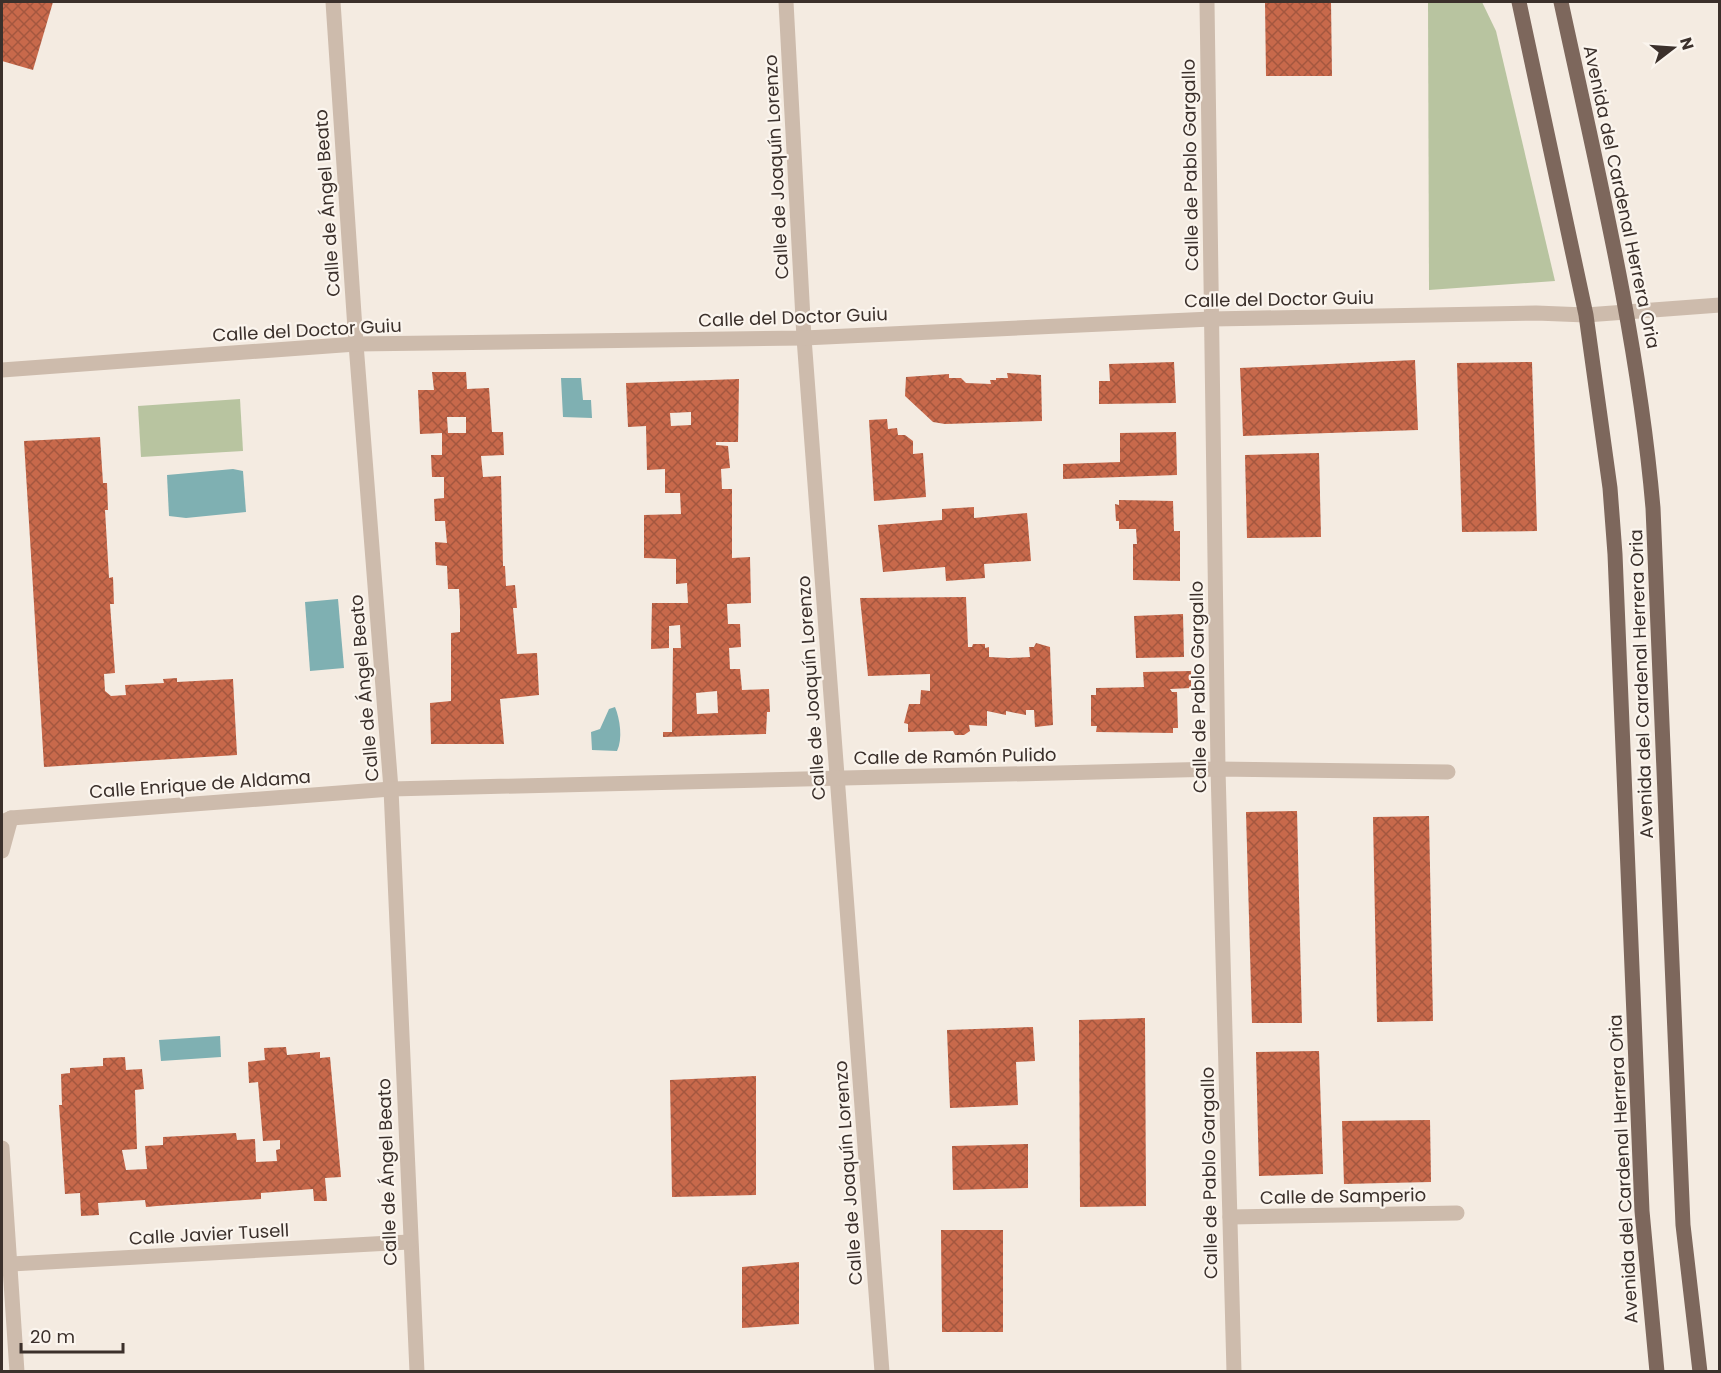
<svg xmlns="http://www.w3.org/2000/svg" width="1721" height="1373" font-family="Poppins,sans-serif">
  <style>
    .green { fill: #b8c4a0 }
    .water { fill: #7fb0b2 }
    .building { fill: url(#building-cross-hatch); fill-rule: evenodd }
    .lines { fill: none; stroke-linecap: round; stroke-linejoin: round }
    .minor { stroke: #cdbbac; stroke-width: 15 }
    .major { stroke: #7d675c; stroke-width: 15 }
    .labels { text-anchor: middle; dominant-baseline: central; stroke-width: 4.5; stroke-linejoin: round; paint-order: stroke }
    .street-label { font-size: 18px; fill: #3b302b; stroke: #fbf5ee }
  </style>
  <defs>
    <pattern id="building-cross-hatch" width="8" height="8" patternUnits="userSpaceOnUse" patternTransform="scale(1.5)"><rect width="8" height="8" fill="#c8694b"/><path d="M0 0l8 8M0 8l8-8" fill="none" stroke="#a4573f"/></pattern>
  </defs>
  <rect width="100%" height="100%" fill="#f4ebe1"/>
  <!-- green -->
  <g class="green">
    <polygon points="1428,2 1482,2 1496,31 1555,281 1429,290"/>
    <polygon points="240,399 243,451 141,457 138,406"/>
  </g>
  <!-- water -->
  <g class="water">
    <polygon points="561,378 581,378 583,400 591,400 592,418 563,417"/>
    <polygon points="233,469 243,471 246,512 186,518 169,516 167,475"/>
    <polygon points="338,599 344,668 310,671 305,602"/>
    <path d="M 615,707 C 620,719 623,739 617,751 L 592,750 L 591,732 L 600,729 L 609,709 Z"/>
    <polygon points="220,1036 221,1057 161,1061 159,1040"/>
  </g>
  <!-- building -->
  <g class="building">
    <polygon points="2,2 53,2 33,70 2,61"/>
    <polygon points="1265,2 1331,2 1332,76 1266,76"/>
    <polygon points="1415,360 1418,430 1243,436 1240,368"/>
    <polygon points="1174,362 1176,403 1099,404 1099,381 1110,381 1109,364"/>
    <polygon points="1532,362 1537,531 1462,532 1457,363"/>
    <path d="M 432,372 L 466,372 L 467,389 L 489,388 L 492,432 L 503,432 L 504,455 L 481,456 L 483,477 L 501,476 L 503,566 L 505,566 L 506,586 L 515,585 L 517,608 L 513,608 L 517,654 L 537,653 L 539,695 L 500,699 L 504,744 L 431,744 L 430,703 L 451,701 L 451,633 L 460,632 L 460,610 L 459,589 L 448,589 L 447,566 L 436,565 L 435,542 L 447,543 L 445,521 L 435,521 L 434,499 L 444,498 L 444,477 L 432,477 L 431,455 L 442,455 L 442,433 L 420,434 L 418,390 L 434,390 ZM 447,417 L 466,417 L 466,433 L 448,433 Z"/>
    <polygon points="1007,373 1041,375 1042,421 945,424 933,422 905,396 906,377 949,374 949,378 961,378 966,383 991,384 990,380 996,380 996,378 1008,378"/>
    <path d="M 739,379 L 738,442 L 716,442 L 716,445 L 728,446 L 730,468 L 721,469 L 722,489 L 732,489 L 732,558 L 750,557 L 751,603 L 727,604 L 728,624 L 740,624 L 741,647 L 729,648 L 730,669 L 740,669 L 742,690 L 769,689 L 770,712 L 767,712 L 766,734 L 663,737 L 663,732 L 672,732 L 673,648 L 681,648 L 680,625 L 669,626 L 669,648 L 651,649 L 652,603 L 688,603 L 687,583 L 676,584 L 676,559 L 644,558 L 644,515 L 681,514 L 680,493 L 665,493 L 665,469 L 647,470 L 646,426 L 628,427 L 626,383 ZM 691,412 L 691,425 L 671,426 L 670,413 ZM 717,691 L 718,713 L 697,714 L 696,693 Z"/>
    <polygon points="887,419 888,429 897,428 898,435 905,435 913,441 913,454 923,453 926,497 874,501 869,420"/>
    <polygon points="1176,432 1177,475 1063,479 1063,464 1120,462 1120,433"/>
    <polygon points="100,437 103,483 107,483 108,510 105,510 109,578 113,577 114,604 110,604 115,673 104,674 105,691 111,696 126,695 125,685 164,683 163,679 177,678 177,682 233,679 237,755 44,767 24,441"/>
    <polygon points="1319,453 1321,537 1247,538 1245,455"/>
    <polygon points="1119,500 1173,501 1174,531 1180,531 1180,581 1133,580 1133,544 1137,544 1136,529 1119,529 1119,521 1116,521 1115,504 1119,505"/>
    <polygon points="974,507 974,518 1027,513 1031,561 984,564 985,578 946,581 945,567 883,572 878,525 942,520 942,509"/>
    <polygon points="966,597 968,647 972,647 973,644 985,644 985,648 989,647 989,657 1009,658 1030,657 1029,647 1034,647 1036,643 1050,647 1053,725 1035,727 1034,710 1026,710 1026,715 1006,711 1006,715 987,711 987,726 969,725 970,731 964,735 955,735 953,731 908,732 908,724 904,723 909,704 920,704 921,690 930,691 930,674 868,676 860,598"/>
    <polygon points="1183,614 1184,657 1136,658 1134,616"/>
    <polygon points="1191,671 1191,688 1170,689 1172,692 1177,692 1178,728 1173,728 1173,733 1096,732 1097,726 1091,726 1091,695 1096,695 1096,688 1144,687 1143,672"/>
    <polygon points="1297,811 1302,1023 1252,1023 1246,812"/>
    <polygon points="1429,816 1433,1021 1377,1022 1373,817"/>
    <polygon points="1145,1018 1146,1206 1080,1207 1079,1020"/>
    <polygon points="1033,1027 1035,1061 1016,1062 1018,1105 950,1108 947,1030"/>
    <polygon points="286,1047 287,1055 320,1052 320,1058 330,1057 341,1177 325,1178 327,1201 314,1201 313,1189 261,1193 261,1199 157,1206 146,1207 145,1200 98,1203 99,1215 81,1216 80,1193 65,1194 59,1105 62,1105 61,1074 70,1073 70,1068 103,1066 103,1058 125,1057 126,1070 142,1069 144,1089 135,1090 137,1149 122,1150 126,1170 147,1169 145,1146 163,1145 163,1137 236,1133 237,1140 255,1139 256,1162 277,1161 276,1150 280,1149 280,1140 263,1141 258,1082 249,1083 248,1062 265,1060 264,1048"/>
    <polygon points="1319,1051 1323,1174 1259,1176 1256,1052"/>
    <polygon points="756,1076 756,1195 672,1197 670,1080"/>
    <polygon points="1430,1120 1431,1182 1344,1184 1342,1121"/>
    <polygon points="1028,1144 1028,1188 953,1190 952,1146"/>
    <polygon points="941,1230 1003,1230 1003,1332 942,1332"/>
    <polygon points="799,1262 799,1324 742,1328 742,1267"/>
  </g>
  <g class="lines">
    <!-- minor -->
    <g class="minor">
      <polyline points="333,2 356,344 391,789 417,1372"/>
      <polyline points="786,2 804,338 882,1372"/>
      <polyline points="1207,2 1218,769 1234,1372"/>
      <polyline points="2,370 356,344 804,338 1211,319 1536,313 1586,315 1720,305"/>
      <polyline points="2,822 11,818 391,789 1218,769 1448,772"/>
      <polyline points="2,851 11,818"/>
      <polyline points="2,1148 17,1372"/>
      <polyline points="1230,1217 1457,1213"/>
      <polyline points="11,1264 409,1242"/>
    </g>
    <!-- major -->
    <g class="major">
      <polyline points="1519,2 1586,315 1610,488 1615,554 1642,1211 1657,1372"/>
      <path d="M 1561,2 C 1597,169 1638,336 1653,508 L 1683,1225 L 1700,1372"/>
    </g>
  </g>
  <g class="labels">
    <!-- street labels -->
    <g class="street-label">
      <text transform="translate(1190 165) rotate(-91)">Calle de Pablo Gargallo</text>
      <text transform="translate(776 167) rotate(-93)">Calle de Joaquín Lorenzo</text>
      <text transform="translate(1622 197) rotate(78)">Avenida del Cardenal Herrera Oria</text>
      <text transform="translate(327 203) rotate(-94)">Calle de Ángel Beato</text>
      <text transform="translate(1279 299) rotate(-1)">Calle del Doctor Guiu</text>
      <text transform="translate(793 317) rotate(-2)">Calle del Doctor Guiu</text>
      <text transform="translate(307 330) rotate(-3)">Calle del Doctor Guiu</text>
      <text transform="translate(1641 684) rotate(-92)">Avenida del Cardenal Herrera Oria</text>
      <text transform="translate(1198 687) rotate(-91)">Calle de Pablo Gargallo</text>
      <text transform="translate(364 688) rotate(-95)">Calle de Ángel Beato</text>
      <text transform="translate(811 688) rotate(-94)">Calle de Joaquín Lorenzo</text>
      <text transform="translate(955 756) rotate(-1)">Calle de Ramón Pulido</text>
      <text transform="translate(200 784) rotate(-4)">Calle Enrique de Aldama</text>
      <text transform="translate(1623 1169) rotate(-93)">Avenida del Cardenal Herrera Oria</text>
      <text transform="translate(387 1172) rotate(-92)">Calle de Ángel Beato</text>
      <text transform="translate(848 1173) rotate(-94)">Calle de Joaquín Lorenzo</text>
      <text transform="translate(1209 1173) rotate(-91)">Calle de Pablo Gargallo</text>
      <text transform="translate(1343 1196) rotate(-1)">Calle de Samperio</text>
      <text transform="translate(209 1234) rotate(-3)">Calle Javier Tusell</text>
    </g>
  </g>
  <!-- border -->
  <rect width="1721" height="1373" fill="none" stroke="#3b302b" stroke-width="6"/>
  <!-- north arrow -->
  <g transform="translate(1673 48) rotate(73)" stroke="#fbf5ee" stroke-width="4.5" paint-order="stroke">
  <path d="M0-4.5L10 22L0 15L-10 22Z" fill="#3b302b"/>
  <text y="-9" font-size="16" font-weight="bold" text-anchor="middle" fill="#3b302b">N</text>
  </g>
  <!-- scale -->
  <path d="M21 1343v9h102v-9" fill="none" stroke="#3b302b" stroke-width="3"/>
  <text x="30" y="1343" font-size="18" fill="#3b302b" stroke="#fbf5ee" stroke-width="4.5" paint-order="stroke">20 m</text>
</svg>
